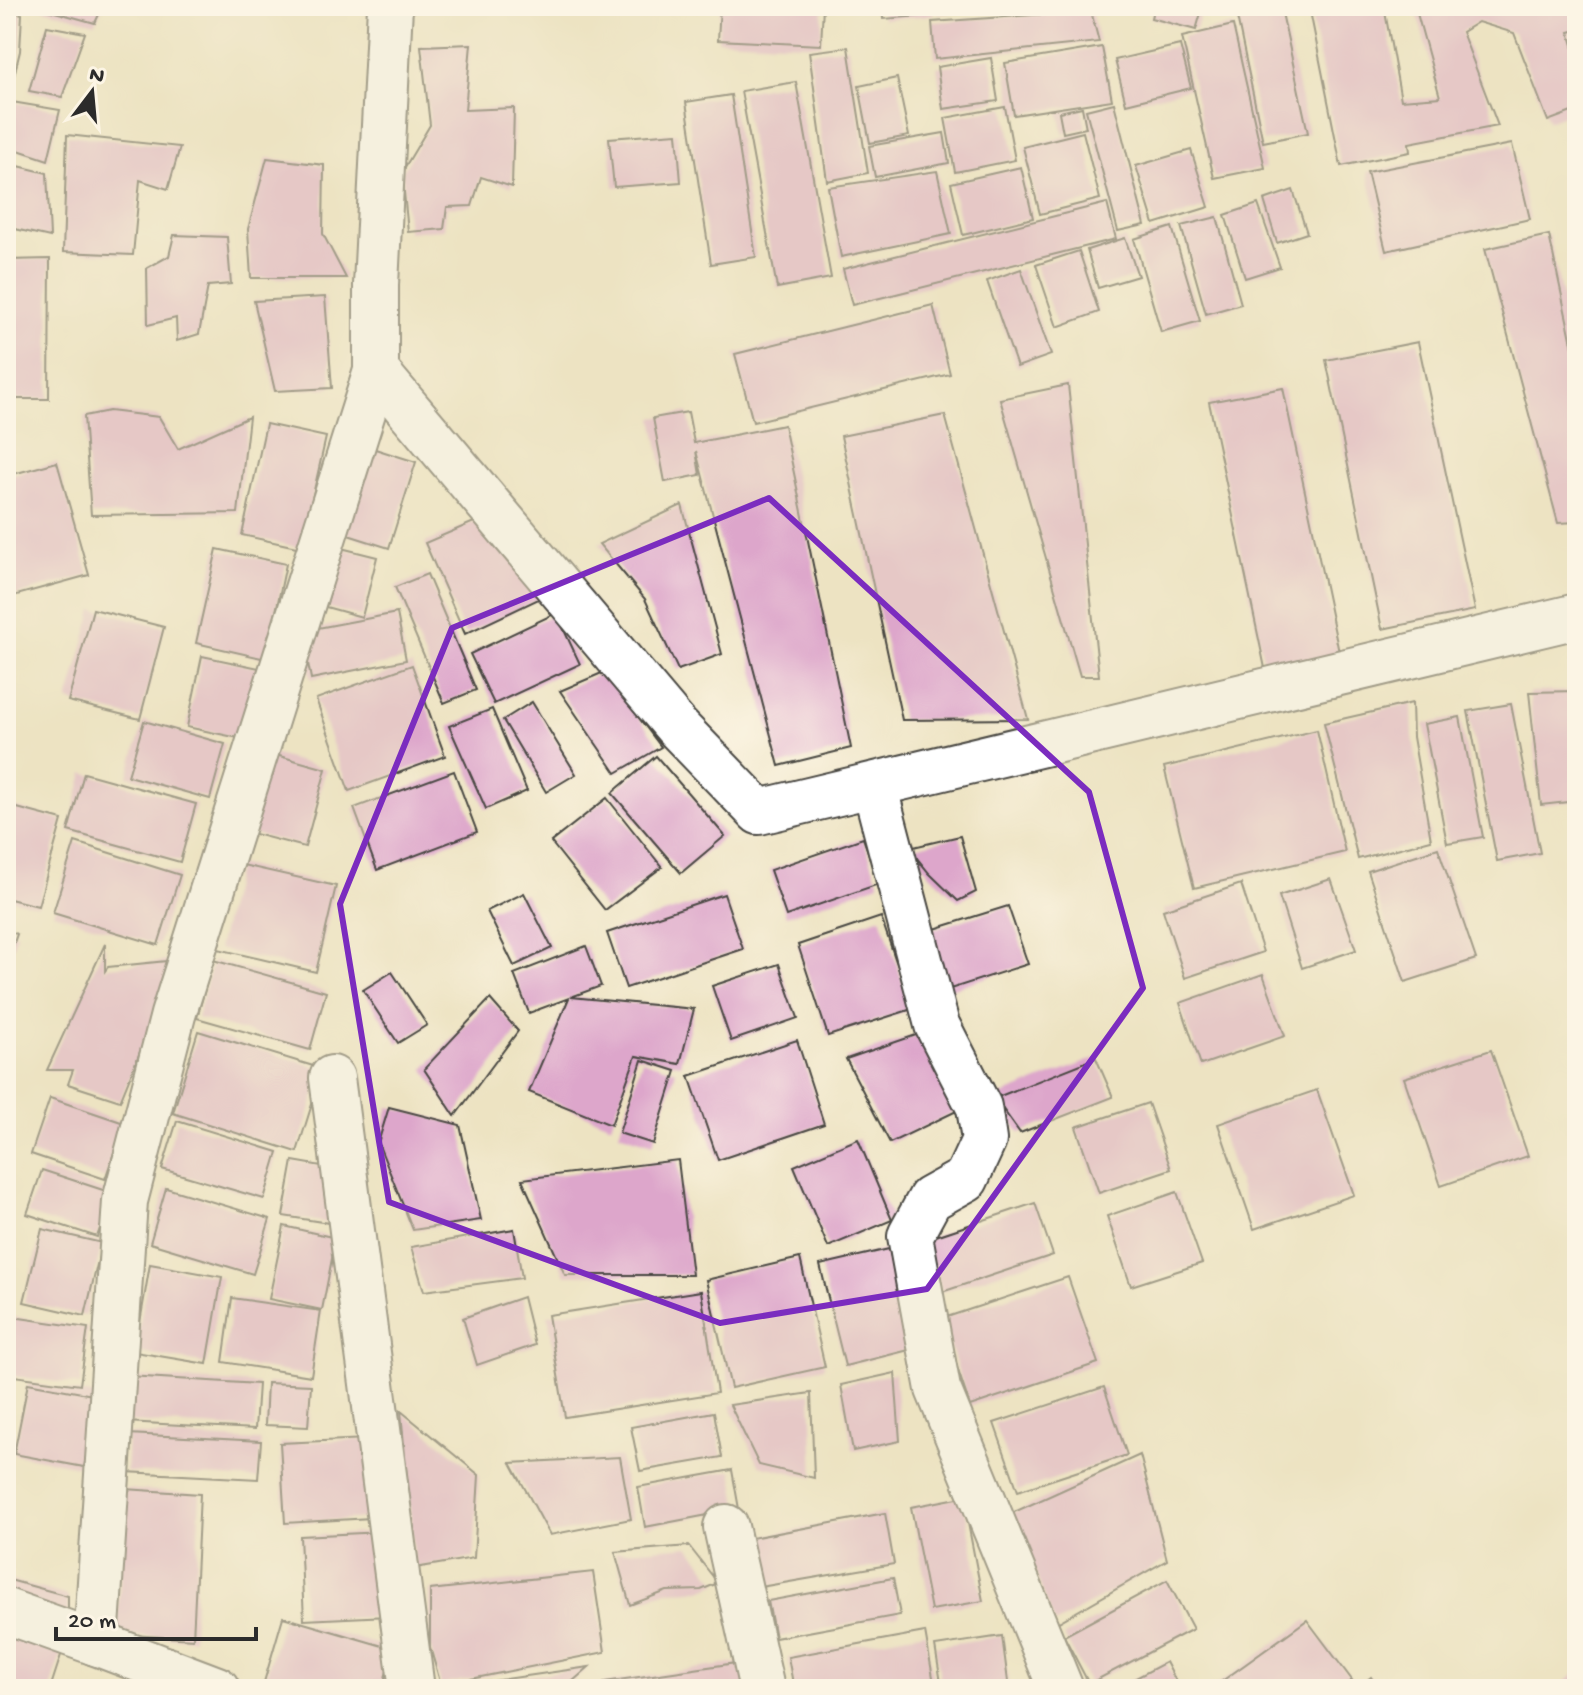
<svg xmlns="http://www.w3.org/2000/svg" width="1583" height="1695" font-family="'Gochi Hand',sans-serif">
  <style>
    .building { fill: #dda6cb }
    .lines { fill: none; stroke-linecap: round; stroke-linejoin: round }
    .street-casing { stroke: #484742; stroke-width: 48 }
    .street { stroke: #fff; stroke-width: 44 }
    .marked { fill: none; stroke: #7b2cbf; stroke-width: 6; stroke-linejoin: round }
  </style>
  <rect width="100%" height="100%" fill="#fcf5e5"/>
  <filter id="ink" filterUnits="userSpaceOnUse"><feTurbulence type="fractalNoise" baseFrequency=".0125" numOctaves="2"/><feDisplacementMap in="SourceGraphic" scale="16" xChannelSelector="R" yChannelSelector="G"/><feConvolveMatrix kernelMatrix="1 2 1 2 8 2 1 2 1" color-interpolation-filters="sRGB"/></filter>
  <filter id="wash" filterUnits="userSpaceOnUse"><feTurbulence type="fractalNoise" baseFrequency=".006" numOctaves="4" result="noise"/><feDisplacementMap in="SourceGraphic" scale="32" xChannelSelector="R" yChannelSelector="G"/><feGaussianBlur stdDeviation="1.8" result="paint"/><feColorMatrix in="noise" values="0 0 0 0 0 0 0 0 0 0 0 0 0 0 0 0 0 1.4 0 .05"/><feComposite in="paint" operator="in"/></filter>
  <g filter="url(#wash)">
    <rect width="100%" height="100%" fill="#ede3c2"/>
    <g id="blocks">
      <!-- building -->
      <g class="building">
        <polygon points="33,6 103,6 95,23"/>
        <polygon points="720,6 823,6 821,45 718,40"/>
        <polygon points="882,6 933,6 934,15 883,19"/>
        <polygon points="937,6 1008,6 1008,8 938,14"/>
        <polygon points="1154,6 1203,6 1196,30 1151,18"/>
        <polygon points="1309,6 1384,6 1401,100 1440,97 1415,6 1577,6 1577,30 1569,32 1573,45 1577,44 1577,50 1573,46 1577,58 1577,110 1548,121 1514,33 1478,22 1462,32 1498,126 1409,143 1410,152 1341,166"/>
        <polygon points="1281,8 1308,133 1263,142 1237,17"/>
        <polygon points="6,10 22,14 20,51 11,88 6,87"/>
        <polygon points="1091,11 1099,42 935,59 932,22"/>
        <polygon points="1233,25 1265,168 1214,178 1182,37"/>
        <polygon points="47,26 85,33 62,97 29,91"/>
        <polygon points="471,44 465,110 514,108 512,187 481,177 472,206 447,207 444,229 408,232 402,172 430,125 421,46"/>
        <polygon points="1180,45 1191,88 1126,104 1115,60"/>
        <polygon points="848,47 868,173 827,181 809,52"/>
        <polygon points="1102,47 1112,100 1014,115 1005,63"/>
        <polygon points="991,58 998,101 943,109 937,67"/>
        <polygon points="897,78 909,136 870,143 859,86"/>
        <polygon points="796,82 831,278 777,288 741,91"/>
        <polygon points="731,95 756,257 711,264 686,102"/>
        <polygon points="6,101 60,110 48,160 6,146"/>
        <polygon points="1114,103 1145,225 1118,231 1086,110"/>
        <polygon points="1005,107 1015,160 955,172 945,118"/>
        <polygon points="1082,107 1086,128 1063,133 1059,112"/>
        <polygon points="1083,132 1100,199 1040,214 1023,147"/>
        <polygon points="677,133 681,182 614,187 609,138"/>
        <polygon points="944,133 949,163 875,177 869,146"/>
        <polygon points="67,135 180,147 168,189 140,180 133,255 63,252"/>
        <polygon points="1512,144 1530,219 1386,251 1367,172"/>
        <polygon points="1191,150 1209,207 1154,224 1136,166"/>
        <polygon points="267,158 324,165 323,234 346,278 251,278 248,229"/>
        <polygon points="6,163 47,173 50,237 6,227"/>
        <polygon points="1021,167 1033,218 963,235 951,183"/>
        <polygon points="937,171 951,234 841,257 828,187"/>
        <polygon points="1293,190 1307,233 1277,243 1264,200"/>
        <polygon points="1107,203 1116,239 852,305 843,269"/>
        <polygon points="1258,204 1280,267 1245,278 1225,215"/>
        <polygon points="1217,217 1241,304 1206,314 1181,226"/>
        <polygon points="1172,227 1200,321 1161,332 1134,239"/>
        <polygon points="174,235 227,237 231,284 208,286 199,334 177,341 176,318 148,325 147,268 169,256"/>
        <polygon points="1549,235 1577,367 1577,522 1558,523 1485,249"/>
        <polygon points="1125,238 1138,276 1098,288 1087,250"/>
        <polygon points="1079,251 1099,312 1057,327 1036,265"/>
        <polygon points="50,259 49,399 6,399 6,260"/>
        <polygon points="1021,269 1051,355 1017,367 987,281"/>
        <polygon points="325,297 332,388 275,391 254,301"/>
        <polygon points="933,305 950,374 753,422 735,354"/>
        <polygon points="1418,342 1475,610 1382,629 1326,360"/>
        <polygon points="1068,385 1099,676 1080,676 1000,399"/>
        <polygon points="1283,388 1340,657 1266,673 1209,402"/>
        <polygon points="109,411 159,417 178,449 249,417 238,513 91,515 84,416"/>
        <polygon points="688,412 694,443 784,425 851,748 779,766 696,451 700,475 665,482 653,418"/>
        <polygon points="945,415 1028,719 902,720 841,436"/>
        <polygon points="266,424 326,437 301,548 242,535"/>
        <polygon points="372,448 416,462 389,548 345,534"/>
        <polygon points="57,462 89,575 6,598 6,476"/>
        <polygon points="682,505 722,654 678,670 645,599 599,544"/>
        <polygon points="481,519 543,597 465,634 425,543"/>
        <polygon points="341,548 377,557 362,617 326,607"/>
        <polygon points="217,549 286,564 266,659 196,643"/>
        <polygon points="427,574 476,690 444,703 395,587"/>
        <polygon points="93,609 164,627 140,719 68,701"/>
        <polygon points="397,613 406,660 311,679 302,631"/>
        <polygon points="556,613 580,664 494,704 470,654"/>
        <polygon points="6,627 14,629 7,658 6,658"/>
        <polygon points="202,656 264,669 248,740 187,727"/>
        <polygon points="412,665 445,756 349,791 316,699"/>
        <polygon points="604,672 661,747 616,773 560,691"/>
        <polygon points="1577,691 1577,801 1541,805 1529,692"/>
        <polygon points="532,702 576,774 546,792 503,720"/>
        <polygon points="1412,703 1413,737 1431,840 1358,859 1324,723"/>
        <polygon points="1511,704 1540,853 1497,861 1468,711"/>
        <polygon points="492,709 527,791 486,809 449,726"/>
        <polygon points="1460,717 1483,837 1447,843 1424,724"/>
        <polygon points="144,721 225,744 210,799 128,776"/>
        <polygon points="1317,730 1345,852 1194,888 1164,767"/>
        <polygon points="265,752 326,769 305,847 243,831"/>
        <polygon points="656,756 725,836 681,873 612,793"/>
        <polygon points="454,771 477,832 377,870 354,808"/>
        <polygon points="84,773 196,804 180,862 68,831"/>
        <polygon points="607,798 662,867 605,910 551,842"/>
        <polygon points="6,805 62,820 38,906 6,898"/>
        <polygon points="960,836 976,892 958,901 929,873 909,848"/>
        <polygon points="863,838 879,884 786,916 770,870"/>
        <polygon points="75,842 180,875 158,945 53,913"/>
        <polygon points="1438,848 1476,959 1405,982 1368,871"/>
        <polygon points="238,864 336,886 316,972 218,949"/>
        <polygon points="1331,879 1356,950 1302,968 1279,896"/>
        <polygon points="1241,884 1263,952 1185,978 1163,910"/>
        <polygon points="524,893 552,948 514,966 487,911"/>
        <polygon points="724,894 743,949 626,988 607,933"/>
        <polygon points="1008,906 1028,964 947,990 928,931"/>
        <polygon points="881,917 912,1009 828,1036 798,945"/>
        <polygon points="6,930 17,934 7,963 6,963"/>
        <polygon points="105,944 105,971 108,967 177,960 120,1101 68,1084 73,1070 47,1070"/>
        <polygon points="586,946 601,986 571,997 694,1009 680,1064 636,1056 611,1125 529,1092 569,998 529,1013 514,974"/>
        <polygon points="213,960 326,992 310,1050 197,1018"/>
        <polygon points="779,964 798,1018 731,1041 712,986"/>
        <polygon points="392,972 427,1025 398,1043 363,990"/>
        <polygon points="1263,974 1285,1036 1201,1065 1180,1003"/>
        <polygon points="490,999 518,1031 455,1116 424,1069"/>
        <polygon points="198,1031 323,1069 297,1152 173,1113"/>
        <polygon points="922,1033 967,1106 890,1143 846,1059"/>
        <polygon points="797,1040 824,1124 718,1160 689,1076"/>
        <polygon points="1491,1050 1528,1156 1441,1186 1404,1078"/>
        <polygon points="1096,1058 1113,1097 1020,1133 995,1098"/>
        <polygon points="642,1060 676,1071 653,1144 619,1133"/>
        <polygon points="1317,1090 1354,1195 1254,1229 1218,1124"/>
        <polygon points="50,1098 124,1123 105,1179 31,1154"/>
        <polygon points="1148,1103 1171,1169 1099,1193 1076,1127"/>
        <polygon points="389,1107 460,1125 481,1220 413,1230 378,1143"/>
        <polygon points="177,1121 278,1152 264,1199 162,1169"/>
        <polygon points="858,1139 892,1220 828,1247 794,1166"/>
        <polygon points="678,1160 692,1275 565,1275 522,1179"/>
        <polygon points="293,1161 339,1169 329,1223 283,1216"/>
        <polygon points="42,1170 112,1193 97,1237 27,1214"/>
        <polygon points="166,1188 270,1219 253,1274 150,1243"/>
        <polygon points="1177,1192 1202,1263 1131,1286 1107,1216"/>
        <polygon points="1035,1203 1053,1255 942,1292 924,1240"/>
        <polygon points="284,1226 336,1238 322,1310 269,1299"/>
        <polygon points="42,1229 102,1243 85,1316 24,1302"/>
        <polygon points="514,1229 522,1278 424,1291 411,1247"/>
        <polygon points="889,1249 913,1349 845,1366 820,1265"/>
        <polygon points="800,1258 825,1367 731,1388 706,1280"/>
        <polygon points="150,1264 222,1277 207,1364 135,1352"/>
        <polygon points="1068,1277 1098,1363 970,1406 941,1319"/>
        <polygon points="701,1291 717,1393 565,1417 548,1315"/>
        <polygon points="523,1297 535,1345 477,1365 463,1318"/>
        <polygon points="232,1298 321,1311 311,1376 223,1362"/>
        <polygon points="6,1316 88,1328 80,1385 6,1375"/>
        <polygon points="895,1373 900,1441 853,1451 841,1385"/>
        <polygon points="128,1376 258,1384 255,1429 126,1422"/>
        <polygon points="28,1383 98,1396 84,1467 14,1454"/>
        <polygon points="267,1383 311,1385 308,1427 265,1425"/>
        <polygon points="1104,1387 1127,1455 1018,1491 994,1423"/>
        <polygon points="811,1393 814,1478 759,1465 730,1405"/>
        <polygon points="401,1411 479,1475 474,1558 415,1568"/>
        <polygon points="714,1412 722,1457 640,1471 631,1427"/>
        <polygon points="128,1434 261,1441 258,1479 126,1472"/>
        <polygon points="367,1439 371,1518 285,1523 280,1443"/>
        <polygon points="1140,1455 1167,1560 1055,1624 1012,1513"/>
        <polygon points="620,1457 631,1519 550,1535 511,1463"/>
        <polygon points="732,1470 739,1509 645,1527 638,1487"/>
        <polygon points="125,1489 200,1494 193,1639 117,1634"/>
        <polygon points="963,1497 983,1601 931,1610 911,1507"/>
        <polygon points="885,1513 894,1564 760,1587 751,1538"/>
        <polygon points="383,1532 388,1616 304,1620 300,1536"/>
        <polygon points="689,1546 718,1583 701,1590 667,1591 630,1605 615,1552"/>
        <polygon points="593,1572 605,1652 441,1685 430,1647 430,1590"/>
        <polygon points="893,1578 900,1615 775,1638 768,1601"/>
        <polygon points="6,1579 68,1596 68,1616 6,1598"/>
        <polygon points="1167,1580 1193,1629 1089,1684 1064,1636"/>
        <polygon points="283,1617 393,1649 382,1689 262,1689"/>
        <polygon points="1307,1620 1352,1680 1339,1689 1211,1689"/>
        <polygon points="925,1632 935,1689 794,1689 788,1657"/>
        <polygon points="6,1633 62,1652 50,1689 6,1689"/>
        <polygon points="1002,1636 1009,1689 942,1689 935,1646"/>
        <polygon points="743,1662 747,1689 605,1689 604,1682"/>
        <polygon points="1166,1662 1180,1689 1115,1689"/>
        <polygon points="589,1667 564,1689 473,1689 472,1684"/>
        <polygon points="1577,1672 1577,1689 1557,1689"/>
        <polygon points="1371,1677 1379,1689 1356,1689"/>
      </g>
    </g>
  </g>
  <g filter="url(#ink)">
    <use href="#blocks" fill-opacity="0" stroke="#484742" stroke-width="2"/>
    <g class="lines">
      <defs>
        <g id="street">
          <polyline points="376,371 676,726 759,812 1577,616"/>
          <polyline points="874,785 937,1025 979,1107 984,1140 966,1179 930,1199 910,1236 938,1389 1061,1689"/>
          <polyline points="332,1078 412,1689"/>
          <polyline points="726,1527 762,1689"/>
          <polyline points="6,1611 96,1643"/>
          <polyline points="217,1689 96,1643 125,1201 173,1015 376,371 376,285 390,6"/>
        </g>
      </defs>
      <!-- street casing -->
      <use href="#street" class="street-casing"/>
      <!-- street -->
      <use href="#street" class="street"/>
    </g>
  </g>
  <!-- marked area -->
  <path d="M0 0H1583V1695H0ZM 769,498 L 1089,792 L 1143,988 L 927,1289 L 720,1323 L 389,1202 L 340,904 L 452,628 Z" fill="#ede3c2" fill-opacity=".55" fill-rule="evenodd"/>
  <path class="marked" d="M 769,498 L 1089,792 L 1143,988 L 927,1289 L 720,1323 L 389,1202 L 340,904 L 452,628 Z"/>
  <!-- margin -->
  <rect width="1583" height="1695" fill="none" stroke="#fcf5e5" stroke-width="32"/>
  <!-- north arrow -->
  <g transform="translate(92 92) rotate(16)" stroke="#fcf5e5" stroke-width="6" paint-order="stroke">
  <path d="M0-6L14 30L0 20L-14 30Z" fill="#2b2b2b"/>
  <text y="-12" font-size="22" font-weight="bold" text-anchor="middle" fill="#2b2b2b">N</text>
  </g>
  <!-- scale -->
  <path d="M56 1627v12h200v-12" fill="none" stroke="#2b2b2b" stroke-width="4"/>
  <text x="68" y="1627" font-size="24" fill="#2b2b2b" stroke="#fcf5e5" stroke-width="6" paint-order="stroke">20 m</text>
</svg>
